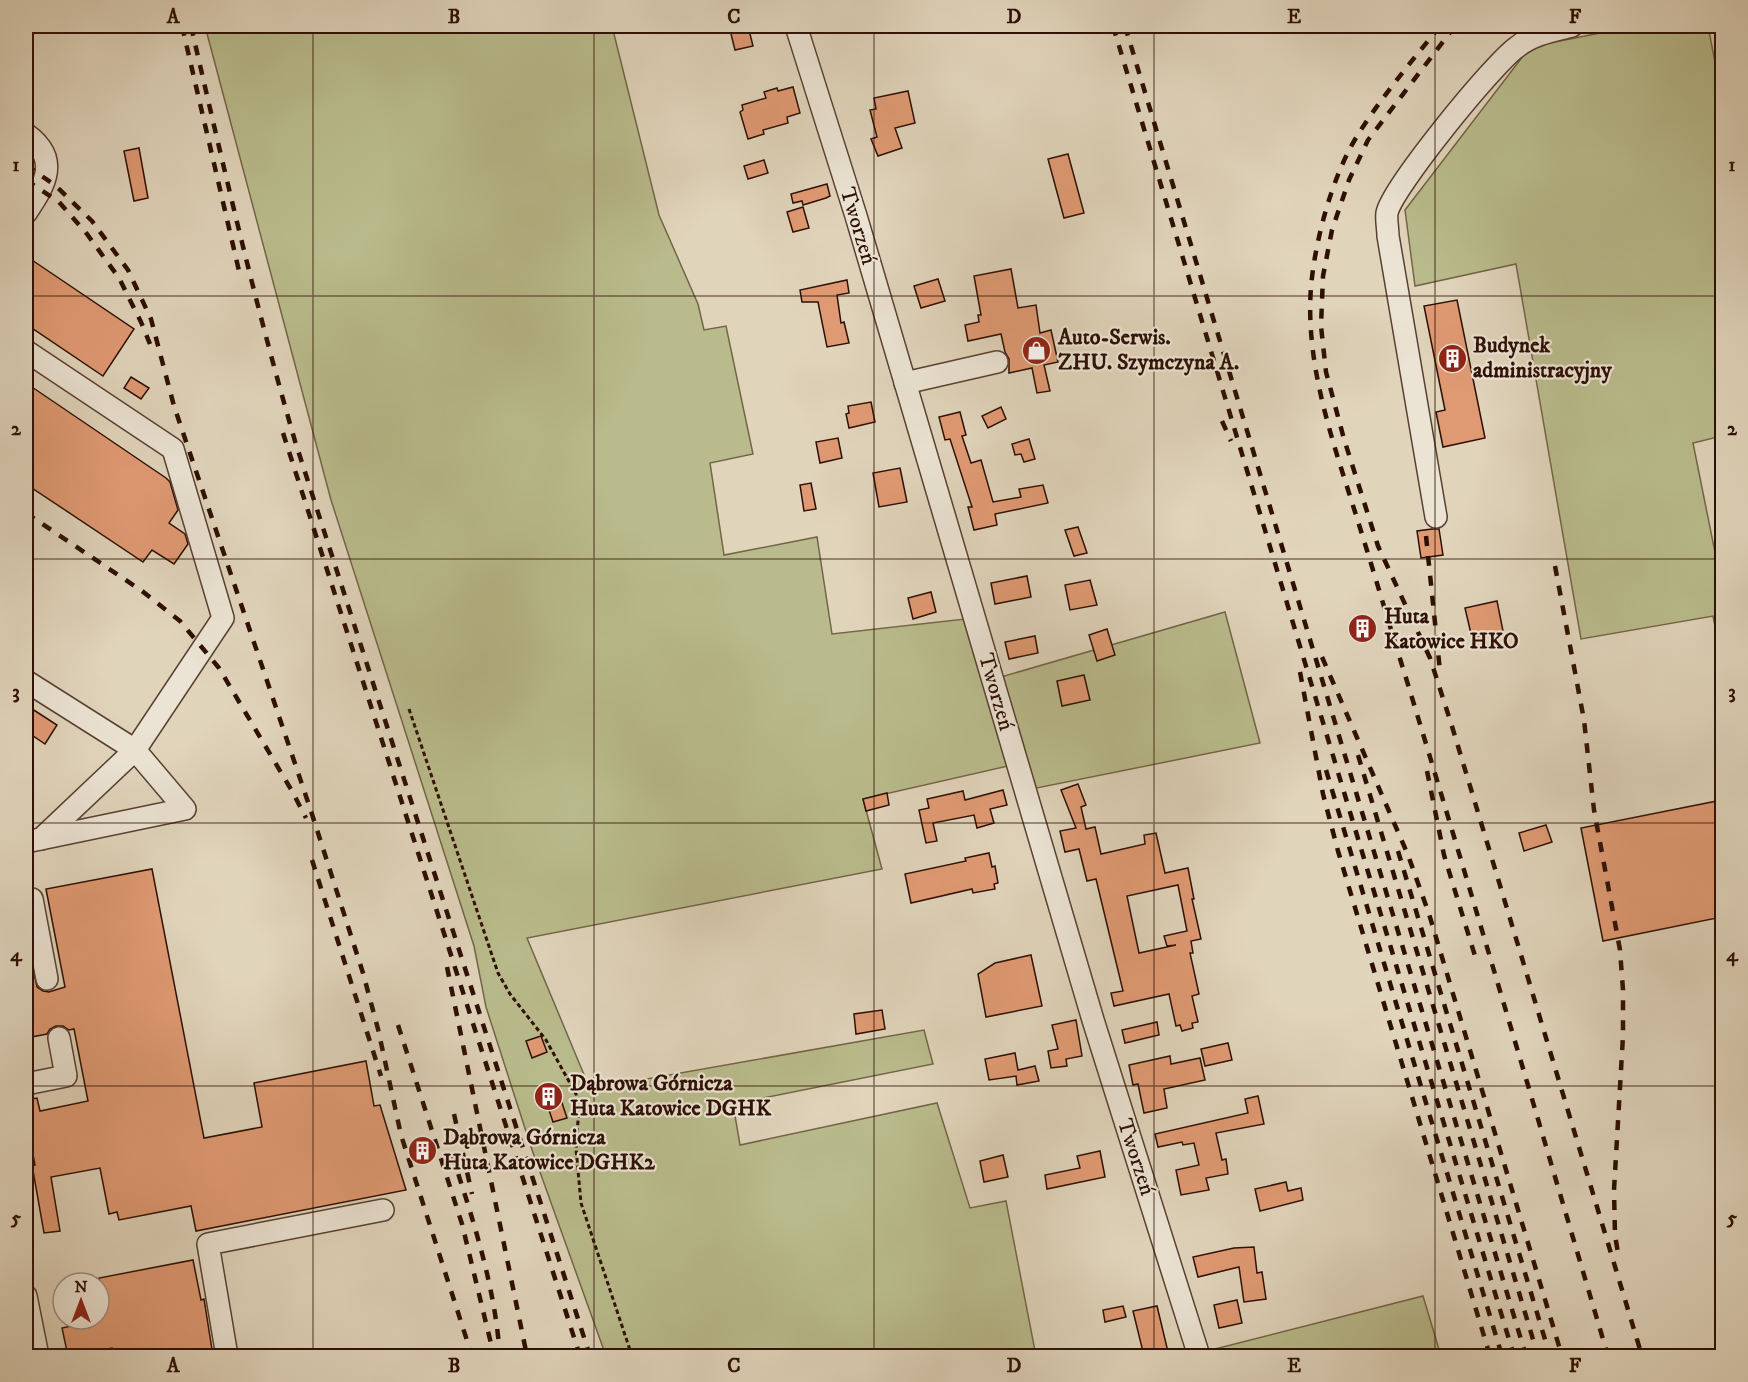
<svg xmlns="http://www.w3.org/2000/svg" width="1748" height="1382" font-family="'IM FELL DW Pica',serif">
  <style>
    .green { fill: #b9bb8c; stroke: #736548; stroke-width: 1.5 }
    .building { fill: #e09a73; stroke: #2d0f04; stroke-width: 1.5; fill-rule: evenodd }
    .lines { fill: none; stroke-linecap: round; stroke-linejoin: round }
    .minor-casing { stroke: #5a4032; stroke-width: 24 }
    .path { stroke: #2d0f04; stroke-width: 3; stroke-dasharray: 4.5 3; stroke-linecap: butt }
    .minor { stroke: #ebe3d3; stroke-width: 21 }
    .rail { stroke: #2d0f04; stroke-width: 4.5; stroke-dasharray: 10 10; stroke-linecap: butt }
    .grid { fill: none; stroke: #2d0f04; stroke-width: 1.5; stroke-opacity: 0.55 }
    .labels { text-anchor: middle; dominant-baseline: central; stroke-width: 4.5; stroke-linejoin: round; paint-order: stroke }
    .street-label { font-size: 22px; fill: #2d0f04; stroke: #ebe3d3 }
    .poi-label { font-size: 22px; font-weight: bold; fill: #2d0f04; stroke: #ebe3d3; text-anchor: start }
    .neatline { fill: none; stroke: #2d0f04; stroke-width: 2 }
    .grid-label { font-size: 20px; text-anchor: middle; font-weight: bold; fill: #2d0f04 }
  </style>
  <rect width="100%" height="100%" fill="#e0d4bb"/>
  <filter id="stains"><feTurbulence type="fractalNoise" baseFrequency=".00333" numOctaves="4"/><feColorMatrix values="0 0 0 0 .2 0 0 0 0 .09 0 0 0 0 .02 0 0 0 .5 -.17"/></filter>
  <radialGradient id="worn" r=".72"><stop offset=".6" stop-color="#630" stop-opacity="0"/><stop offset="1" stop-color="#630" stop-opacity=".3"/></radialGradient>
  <!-- green -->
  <g class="green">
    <polygon points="205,26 612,26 659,215 698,304 704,330 726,326 753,454 710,463 724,555 817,537 832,634 965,619 1008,766 863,799 882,869 527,938 590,1089 924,1030 933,1064 733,1104 740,1145 937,1103 970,1208 1006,1201 1036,1356 606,1356 531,1147 486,1007 474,946 331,500"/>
    <polygon points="1635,26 1708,26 1722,98 1722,436 1693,443 1722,587 1722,661 1713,616 1581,639 1516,264 1415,286 1405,210 1530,47"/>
    <polygon points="1225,612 1260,743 1032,789 1001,677"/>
    <polygon points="1423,1296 1441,1356 1209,1356 1207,1351"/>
  </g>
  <!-- building -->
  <g class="building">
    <polygon points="729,26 748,26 753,46 735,50"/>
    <polygon points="793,87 800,113 787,117 788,123 763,130 764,134 748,139 740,112 743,110 742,105 766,98 764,92 777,88 778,91"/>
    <polygon points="908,91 915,123 895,128 902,148 878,156 871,139 877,137 870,110 876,109 874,98"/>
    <polygon points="139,148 148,198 134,201 124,151"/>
    <polygon points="1068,154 1084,213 1064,218 1048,159"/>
    <polygon points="764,160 768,173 748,179 744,166"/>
    <polygon points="827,184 830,196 826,198 803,205 802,201 793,203 791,194"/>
    <polygon points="803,207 809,228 793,232 787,212"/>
    <polygon points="26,256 134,329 103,376 26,324"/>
    <polygon points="1011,269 1018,308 1036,305 1040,333 1051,330 1058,362 1044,365 1050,391 1037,393 1032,368 1009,373 1009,359 1005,352 1001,334 968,341 965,325 979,322 978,315 981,315 974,276"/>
    <polygon points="938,279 945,301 921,308 914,286"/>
    <polygon points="847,280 849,293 837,295 841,323 844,322 849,343 827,347 818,302 802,302 800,290"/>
    <polygon points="1457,300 1485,438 1443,447 1436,412 1445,410 1424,306"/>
    <polygon points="131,377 149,388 141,399 124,388"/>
    <polygon points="26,383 166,478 170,482 178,510 169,523 185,534 188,544 174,564 152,550 143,562 26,484"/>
    <polygon points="871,402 875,422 849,428 846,414 849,413 848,406"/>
    <polygon points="1001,407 1006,419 988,428 982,416"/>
    <polygon points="960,412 966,435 962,436 971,463 981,460 993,502 1021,497 1019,489 1043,485 1048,503 995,514 997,525 974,530 968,507 972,507 950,439 945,440 939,417"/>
    <polygon points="838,438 842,458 820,463 816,442"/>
    <polygon points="1029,439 1035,459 1024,462 1021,454 1015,455 1012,444"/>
    <polygon points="900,468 907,502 879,507 873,473"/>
    <polygon points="811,483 816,509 804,511 800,485"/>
    <polygon points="1078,527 1087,553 1074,556 1065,530"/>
    <polygon points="1432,529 1439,529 1443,555 1421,558 1417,531"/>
    <polygon points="1027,576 1031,597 995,604 991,583"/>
    <polygon points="1090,580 1097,605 1070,610 1065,585"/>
    <polygon points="931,592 936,612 913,619 908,598"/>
    <polygon points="1497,601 1503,631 1472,638 1465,608"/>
    <polygon points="1370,619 1374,634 1356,640 1351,624"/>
    <polygon points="1107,629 1115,655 1097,661 1089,635"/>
    <polygon points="1035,636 1038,653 1009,659 1005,642"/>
    <polygon points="1084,675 1090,700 1062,706 1057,681"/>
    <polygon points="26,705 57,725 45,744 26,731"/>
    <path d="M 1078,784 L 1086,805 L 1081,807 L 1086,829 L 1095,827 L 1101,854 L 1145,844 L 1144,835 L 1156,833 L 1165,873 L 1188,868 L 1194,899 L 1192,899 L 1201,939 L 1191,941 L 1193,953 L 1190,953 L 1199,994 L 1192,996 L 1198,1022 L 1192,1023 L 1193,1028 L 1182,1031 L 1180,1025 L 1176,1026 L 1169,994 L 1114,1006 L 1111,993 L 1123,991 L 1096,879 L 1087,881 L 1079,849 L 1065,852 L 1060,831 L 1076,828 L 1061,790 ZM 1178,885 L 1187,931 L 1164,936 L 1167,946 L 1176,945 L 1139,953 L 1127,896 Z"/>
    <polygon points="1003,790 1007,805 990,809 994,823 977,828 974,815 933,823 937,841 926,843 919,810 929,808 927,799 963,791 965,800"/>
    <polygon points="887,793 889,805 866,811 863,799"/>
    <polygon points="1722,800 1722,917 1603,941 1581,828"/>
    <polygon points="1546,825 1552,842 1524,851 1519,833"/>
    <polygon points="989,853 992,867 995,866 998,883 994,884 995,889 973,893 972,889 911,903 905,874 966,861 965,858"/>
    <polygon points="152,869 204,1138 262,1127 254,1083 366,1061 374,1106 380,1105 406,1190 196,1231 191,1206 119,1220 117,1212 109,1214 100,1168 51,1177 60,1231 44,1233 32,1165 35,1165 26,1118 26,1100 37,1098 40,1111 88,1101 74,1029 69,1030 63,1026 56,1026 50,1029 47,1034 26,1038 26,934 37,987 43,991 49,992 65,987 46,889"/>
    <polygon points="1031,955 1042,1006 986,1017 978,974 995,963"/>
    <polygon points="882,1010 885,1029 856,1034 854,1014"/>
    <polygon points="1076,1020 1082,1056 1066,1059 1067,1066 1051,1068 1048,1051 1058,1049 1052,1025"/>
    <polygon points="1157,1022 1159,1035 1125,1043 1122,1030"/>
    <polygon points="541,1036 547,1052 532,1058 526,1041"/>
    <polygon points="1228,1043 1232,1060 1205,1066 1201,1049"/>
    <polygon points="1015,1053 1018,1070 1035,1066 1039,1081 1017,1085 1016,1076 989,1080 985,1059"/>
    <polygon points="1170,1056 1171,1064 1200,1058 1205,1080 1164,1089 1167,1108 1144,1113 1138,1084 1133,1085 1129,1065"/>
    <polygon points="556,1085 567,1118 553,1122 547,1104 542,1106 537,1092"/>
    <polygon points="1258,1096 1264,1124 1216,1133 1222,1160 1226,1159 1228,1174 1206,1178 1209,1190 1181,1195 1176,1170 1199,1165 1194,1143 1183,1145 1182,1142 1158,1147 1155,1134 1248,1113 1245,1099"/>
    <polygon points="1100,1151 1105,1177 1047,1189 1045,1175 1080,1168 1077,1156"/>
    <polygon points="1003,1155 1008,1177 984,1182 980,1161"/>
    <polygon points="1286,1182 1288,1191 1301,1188 1303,1200 1260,1211 1255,1189"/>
    <polygon points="1254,1247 1257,1273 1262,1272 1266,1299 1244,1302 1239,1267 1198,1277 1193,1257 1234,1248"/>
    <polygon points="193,1260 201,1300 204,1299 213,1356 114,1356 112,1348 68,1356 62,1328 99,1320 99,1278"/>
    <polygon points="1237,1300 1242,1323 1219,1328 1214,1305"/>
    <polygon points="1123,1306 1126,1317 1105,1322 1103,1310"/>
    <polygon points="1157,1306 1169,1356 1144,1356 1133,1311"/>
  </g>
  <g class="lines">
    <defs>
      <g id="minor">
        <polyline points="796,26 856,216 1093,1020 1199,1356"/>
        <path d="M 26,134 C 61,159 45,185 26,213"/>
        <polyline points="26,351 173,449 223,618 135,750 41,839"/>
        <polyline points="905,383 997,362"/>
        <path d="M 1436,517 L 1388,236 C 1388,229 1386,220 1387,213 C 1392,188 1493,64 1517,47 C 1533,34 1553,31 1572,26"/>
        <polyline points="26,681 135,750 185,809 26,842"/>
        <polyline points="26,900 32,899 47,979"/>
        <polyline points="26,1084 66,1076 59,1038"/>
        <polyline points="26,1296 38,1356"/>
        <polyline points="227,1356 208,1244 383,1210"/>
      </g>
    </defs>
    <!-- minor casing -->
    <use href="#minor" class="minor-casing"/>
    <!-- path -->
    <polyline class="path" points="409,709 498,973 510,994 546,1040 576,1094 579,1107 576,1149 581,1203 632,1356"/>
    <!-- minor -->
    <use href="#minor" class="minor"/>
    <!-- rail -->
    <g class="rail">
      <polyline points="182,26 239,271"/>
      <path d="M 191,26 C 223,165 255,304 295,441 L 590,1356"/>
      <polyline points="1113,26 1514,1356"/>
      <polyline points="1125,26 1526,1356"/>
      <path d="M 1440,26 C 1412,61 1383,95 1359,133 C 1333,173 1315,240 1311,287 C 1305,365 1333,442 1356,515 C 1373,569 1389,624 1406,678 C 1475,904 1541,1130 1608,1356"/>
      <polyline points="1455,26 1368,140 1349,180 1332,230 1323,276 1321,326 1326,372 1344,439 1378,546 1430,658 1451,723 1642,1356"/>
      <polyline points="26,165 56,186 92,221 128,270 151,319 174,406 310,808 363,973 378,1029 401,1135 472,1356"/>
      <polyline points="26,180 59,202 87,234 119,278 141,322 150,344"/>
      <polyline points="1222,421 1231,441"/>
      <polyline points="283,433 580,1356"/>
      <polyline points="26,513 142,591 180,621 219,668 292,791 306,818"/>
      <polyline points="1426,536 1440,671"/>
      <polyline points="1555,566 1584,720 1594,810 1620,950 1623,990 1623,1036 1614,1190 1615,1235 1618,1253"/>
      <polyline points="1322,657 1408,855 1429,914 1562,1356"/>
      <polyline points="1300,672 1323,794 1338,851 1490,1356"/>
      <polyline points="1358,755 1538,1356"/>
      <polyline points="1326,770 1502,1356"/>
      <polyline points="1427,771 1444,855 1475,956"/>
      <polyline points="1398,851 1550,1356"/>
      <polyline points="312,860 381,1076"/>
      <polyline points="447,967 527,1356"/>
      <polyline points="398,1025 462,1224 494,1356"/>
      <polyline points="454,1114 472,1194"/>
      <path d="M 446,1136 C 468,1205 492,1272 499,1345"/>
    </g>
  </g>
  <!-- grid -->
  <path class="grid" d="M 313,26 L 313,1356M 594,26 L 594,1356M 874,26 L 874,1356M 1154,26 L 1154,1356M 1435,26 L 1435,1356M 26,296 L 1722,296M 26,559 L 1722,559M 26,823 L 1722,823M 26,1086 L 1722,1086"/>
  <!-- icons -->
  <defs>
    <symbol id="shop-disc" viewBox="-11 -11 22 22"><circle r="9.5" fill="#8f2418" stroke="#ebe3d3"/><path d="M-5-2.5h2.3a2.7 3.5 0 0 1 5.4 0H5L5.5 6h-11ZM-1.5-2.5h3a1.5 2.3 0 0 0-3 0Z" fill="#fff"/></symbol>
    <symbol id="building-disc" viewBox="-11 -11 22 22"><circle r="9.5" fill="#8f2418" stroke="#ebe3d3"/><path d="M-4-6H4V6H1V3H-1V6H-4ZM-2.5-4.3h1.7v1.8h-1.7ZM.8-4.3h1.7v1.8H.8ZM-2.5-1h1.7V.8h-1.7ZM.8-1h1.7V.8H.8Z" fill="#fff"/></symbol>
  </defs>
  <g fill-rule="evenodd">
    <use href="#shop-disc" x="1020" y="334" width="33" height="33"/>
    <use href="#building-disc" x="1436" y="342" width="33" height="33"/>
    <use href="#building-disc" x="1346" y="612" width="33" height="33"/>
    <use href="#building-disc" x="532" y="1080" width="33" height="33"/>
    <use href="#building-disc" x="406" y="1134" width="33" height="33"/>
  </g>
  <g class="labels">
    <!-- street labels -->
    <g class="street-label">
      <text transform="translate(858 226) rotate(73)">Tworzeń</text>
      <text transform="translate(996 692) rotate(74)">Tworzeń</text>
      <text transform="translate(1136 1157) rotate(72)">Tworzeń</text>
    </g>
    <!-- poi labels -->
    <g class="poi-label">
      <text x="1058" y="337">Auto-Serwis.<tspan x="1058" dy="25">ZHU. Szymczyna A.</tspan></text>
      <text x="1473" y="345">Budynek<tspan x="1473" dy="25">administracyjny</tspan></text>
      <text x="1384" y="616">Huta<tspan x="1384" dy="25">Katowice HKO</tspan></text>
      <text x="570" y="1083">Dąbrowa Górnicza<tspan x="570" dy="25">Huta Katowice DGHK</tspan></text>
      <text x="443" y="1137">Dąbrowa Górnicza<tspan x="443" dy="25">Huta Katowice DGHK2</tspan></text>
    </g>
  </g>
  <!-- margin -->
  <rect width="1748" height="1382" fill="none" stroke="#e0d4bb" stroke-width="66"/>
  <!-- north arrow -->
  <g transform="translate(81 1301)"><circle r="28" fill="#ebe3d3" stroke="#9f8e80" stroke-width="1.5"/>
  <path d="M0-4.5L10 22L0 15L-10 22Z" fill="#8f2418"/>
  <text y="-9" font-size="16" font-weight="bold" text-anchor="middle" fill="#2d0f04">N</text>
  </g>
  <rect x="33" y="33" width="1682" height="1316" class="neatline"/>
  <g class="grid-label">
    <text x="173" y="23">A</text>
    <text x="454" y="23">B</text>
    <text x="734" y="23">C</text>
    <text x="1014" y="23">D</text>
    <text x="1294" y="23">E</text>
    <text x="1575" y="23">F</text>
    <text x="16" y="171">1</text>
    <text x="1732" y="171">1</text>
    <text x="16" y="435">2</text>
    <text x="1732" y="435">2</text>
    <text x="16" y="698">3</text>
    <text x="1732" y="698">3</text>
    <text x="16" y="961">4</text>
    <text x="1732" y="961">4</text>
    <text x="16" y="1224">5</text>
    <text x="1732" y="1224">5</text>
    <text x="173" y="1372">A</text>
    <text x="454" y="1372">B</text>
    <text x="734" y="1372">C</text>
    <text x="1014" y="1372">D</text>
    <text x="1294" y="1372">E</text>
    <text x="1575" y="1372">F</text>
  </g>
  <rect width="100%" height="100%" filter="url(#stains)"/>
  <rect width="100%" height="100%" fill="url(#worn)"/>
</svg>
